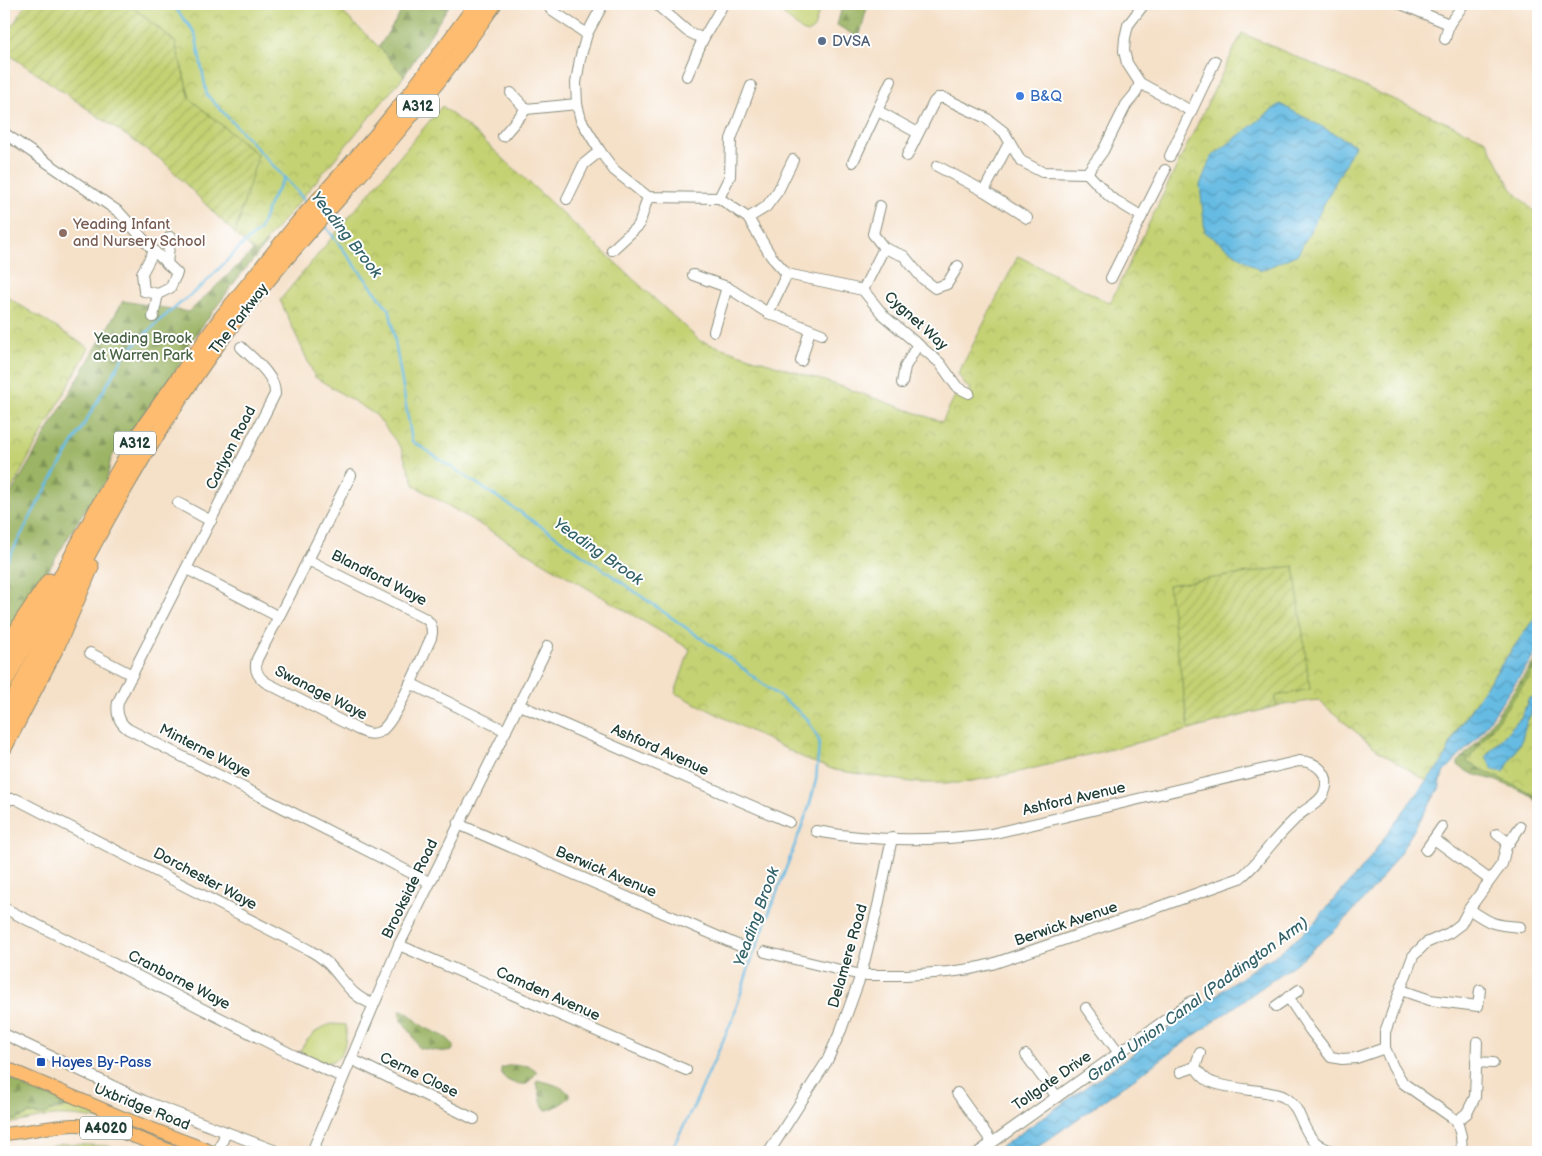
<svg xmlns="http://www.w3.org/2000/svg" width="1542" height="1156" font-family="'Balsamiq Sans',sans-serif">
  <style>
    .grass { fill: #c4d273; stroke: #728854 }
    .forest { fill: url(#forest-firs); stroke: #5d784c }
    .park { fill: url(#park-crowns); stroke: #728854; fill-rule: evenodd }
    .garden { fill: url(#garden-furrows); stroke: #728854 }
    .water { fill: url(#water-waves); stroke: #427c8c }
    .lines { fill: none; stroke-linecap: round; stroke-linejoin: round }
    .stream { stroke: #66bbe3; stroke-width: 2.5 }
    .minor-casing { stroke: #8a8e7e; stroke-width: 12 }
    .major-casing { stroke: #8a8e7e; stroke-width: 14 }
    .highway-casing { stroke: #8a8e7e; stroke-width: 17 }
    .minor { stroke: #fff; stroke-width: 10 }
    .major { stroke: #fdbc70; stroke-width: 12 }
    .highway { stroke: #fdbc70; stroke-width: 15 }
    .service-dot { fill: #5c6f8a; stroke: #fff; stroke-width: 2 }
    .shop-dot { fill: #3f7fe0; stroke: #fff; stroke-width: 2 }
    .education-dot { fill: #8d6e63; stroke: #fff; stroke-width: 2 }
    .transit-dot { fill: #1a4fb4; stroke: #fff; stroke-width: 2 }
    .labels { text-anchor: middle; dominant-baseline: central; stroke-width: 4; stroke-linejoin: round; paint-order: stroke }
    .shield { fill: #fff; stroke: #627771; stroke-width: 1 }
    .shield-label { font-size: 14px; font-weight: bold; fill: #1f3d34 }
    .service-label { font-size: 15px; fill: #4e5e75; stroke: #fff; text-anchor: start }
    .shop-label { font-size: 15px; fill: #366cbe; stroke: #fff; text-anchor: start }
    .education-label { font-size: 15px; fill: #785e54; stroke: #fff; text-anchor: start }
    .street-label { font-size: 15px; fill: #1f3d34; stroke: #fff }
    .park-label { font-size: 15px; fill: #486244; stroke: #fff }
    .transit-label { font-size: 15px; fill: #164399; stroke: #fff; text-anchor: start }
    .water-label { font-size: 16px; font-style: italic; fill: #346369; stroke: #fff }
  </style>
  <defs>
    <pattern id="forest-firs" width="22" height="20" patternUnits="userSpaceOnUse" patternTransform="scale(1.25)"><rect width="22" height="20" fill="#9bb465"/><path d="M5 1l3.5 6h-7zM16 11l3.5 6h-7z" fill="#7e9454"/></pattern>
    <pattern id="park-crowns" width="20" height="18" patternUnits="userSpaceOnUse" patternTransform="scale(1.25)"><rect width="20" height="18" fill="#c4d273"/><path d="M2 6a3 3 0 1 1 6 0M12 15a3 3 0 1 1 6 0" fill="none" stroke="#a8b564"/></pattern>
    <pattern id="garden-furrows" width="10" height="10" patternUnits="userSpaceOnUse" patternTransform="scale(1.25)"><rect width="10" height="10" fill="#c4d273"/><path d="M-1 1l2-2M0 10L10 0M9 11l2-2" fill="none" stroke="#a8b564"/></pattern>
    <pattern id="water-waves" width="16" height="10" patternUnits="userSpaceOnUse" patternTransform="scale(1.25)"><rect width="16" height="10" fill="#66bbe3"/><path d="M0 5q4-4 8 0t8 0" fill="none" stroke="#5399b9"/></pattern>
  </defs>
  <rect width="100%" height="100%" fill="#fff"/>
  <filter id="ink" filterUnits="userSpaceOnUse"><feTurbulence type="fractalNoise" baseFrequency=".02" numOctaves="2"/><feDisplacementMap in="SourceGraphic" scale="10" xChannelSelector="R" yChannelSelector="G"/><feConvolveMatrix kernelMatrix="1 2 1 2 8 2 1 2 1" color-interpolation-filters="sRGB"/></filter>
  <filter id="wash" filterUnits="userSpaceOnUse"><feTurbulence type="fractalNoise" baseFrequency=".0096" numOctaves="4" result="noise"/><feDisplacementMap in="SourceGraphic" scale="20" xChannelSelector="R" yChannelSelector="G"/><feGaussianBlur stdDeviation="1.12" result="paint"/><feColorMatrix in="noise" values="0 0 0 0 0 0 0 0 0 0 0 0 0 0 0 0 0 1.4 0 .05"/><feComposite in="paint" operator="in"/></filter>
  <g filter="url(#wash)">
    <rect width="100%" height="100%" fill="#f5e0c8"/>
    <!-- grass -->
    <g class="grass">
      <polygon points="782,4 821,4 814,28 808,33 802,31 783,14 787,8"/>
      <path d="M 332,1024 L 346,1025 C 348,1061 330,1074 300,1051 C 307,1038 317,1028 332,1024 Z"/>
      <path d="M 64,1101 L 117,1122 L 117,1124 C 97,1118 75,1115 54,1116 C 37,1117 21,1123 4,1124 L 4,1118 L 16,1120 L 29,1114 L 38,1115 L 68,1107 Z"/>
    </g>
    <!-- forest -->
    <g class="forest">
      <polygon points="406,4 450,4 404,76 379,47"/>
      <polygon points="843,4 868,4 859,38 837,25"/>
      <polygon points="268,242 237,279 186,348 184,347 182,362 111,458 107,480 84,511 4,644 4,506 123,301 189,312 252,252"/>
      <path d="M 1538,656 L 1538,803 L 1532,797 L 1538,798 C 1523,792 1508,785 1494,780 C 1481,776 1468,774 1458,765 L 1458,762 L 1479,740 Z"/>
      <path d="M 402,1010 C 411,1014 417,1022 424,1027 C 434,1033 448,1035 454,1046 L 452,1051 L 446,1052 L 419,1048 L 412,1034 L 401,1020 L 400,1011 Z"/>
      <path d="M 511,1065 C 520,1066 531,1063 537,1072 L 527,1084 C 516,1085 500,1081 501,1068 Z"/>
      <polygon points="4,1076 64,1101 69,1107 54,1109 44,1115 29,1114 16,1120 9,1120 4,1118"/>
      <path d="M 537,1080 C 547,1082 567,1087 570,1096 C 567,1101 552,1110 546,1110 C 538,1102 542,1093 536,1084 Z"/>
    </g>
    <!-- park -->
    <g class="park">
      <polygon points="129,4 334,4 379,47 404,76 256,253 235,234 257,154 190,99 175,42"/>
      <polygon points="1242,33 1486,140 1511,188 1538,216 1538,613 1482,692 1456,731 1443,761 1427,781 1380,752 1318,700 1276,706 1189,730 1010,774 961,783 918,783 835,770 810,761 675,693 690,649 415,486 401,448 376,415 315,377 280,300 442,106 481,138 700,341 846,388 942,422 956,394 967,397 971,388 966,386 958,374 1018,256 1110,303"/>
      <polygon points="4,295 89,348 4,503"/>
      <path d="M 1538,665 L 1538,797 L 1467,762 ZM 1531,714 L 1527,721 L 1522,739 L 1486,756 L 1522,716 Z"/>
      <polygon points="64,1144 108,1146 126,1152 20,1152"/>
    </g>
    <!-- garden -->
    <g class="garden">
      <polygon points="26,4 129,4 175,42 190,99 258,155 235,234 163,161 4,51 4,39"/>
      <polygon points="1294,566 1310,689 1276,696 1276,706 1189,730 1168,585"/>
    </g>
    <!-- water -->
    <g class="water">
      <polygon points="1280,104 1355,145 1298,254 1260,271 1205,232 1200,185 1211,157"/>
      <polygon points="1538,613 1538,650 1478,737 1443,773 1439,789 1401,851 1376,886 1356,908 1335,930 1299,961 1031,1152 994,1152 1261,963 1273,957 1299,937 1315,921 1363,867 1419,790 1443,761 1457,731 1482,692"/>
      <polygon points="1534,697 1531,714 1527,721 1522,739 1504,772 1493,770 1486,756 1522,716 1529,698"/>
    </g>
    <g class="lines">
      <!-- stream -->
      <g class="stream">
        <polyline points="172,4 195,33 207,95 296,190 308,205"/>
        <polyline points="323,223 390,311 412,441 553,534 729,658 796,709 808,720 818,738 819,745 816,780 809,807 750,964 733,1018 693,1108 670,1152"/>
        <polyline points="4,567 38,503 125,354 160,320 205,283 240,247 259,231 270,202 285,177"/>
      </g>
    </g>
  </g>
  <g filter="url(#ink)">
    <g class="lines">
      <defs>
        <g id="minor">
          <polyline points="603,4 587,34 580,59 576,83 577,104 581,120 600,151 614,170 648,197 719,198 748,218 771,256 787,274 863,290 884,316 940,363 957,387 969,393"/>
          <polyline points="656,4 687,31 703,39"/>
          <polyline points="1144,4 1128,25 1125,38 1124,51 1127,63 1140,83 1191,111"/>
          <polyline points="1401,4 1449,24 1461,8 1462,4"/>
          <polyline points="551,10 587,34"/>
          <polyline points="1445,39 1449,24"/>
          <polyline points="687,76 703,39 721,8"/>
          <polyline points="511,93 526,109 577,104"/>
          <polyline points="878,111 918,133"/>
          <polyline points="4,133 119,212 154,251 177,273 170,288 158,294 144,291 142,273 154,251"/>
          <polyline points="503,136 526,109"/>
          <polyline points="907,156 934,102 938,98 944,98 986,118 1004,132 1021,161 1042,172 1087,173 1103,151 1126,105 1135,94 1140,83"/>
          <polyline points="1170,156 1215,61"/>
          <polyline points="853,162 891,81"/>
          <polyline points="937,166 984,191 1009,143"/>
          <polyline points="1087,173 1110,197 1141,216"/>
          <polyline points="984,191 1027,218"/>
          <polyline points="719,198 730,176 731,139 751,86"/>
          <polyline points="567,199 584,164 600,151"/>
          <polyline points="880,206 873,234 884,248 904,256 922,278 935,288 947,284 958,266"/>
          <polyline points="748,218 766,207 778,191 793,160"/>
          <polyline points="612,250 639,225 648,197"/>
          <polyline points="167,264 170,237"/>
          <polyline points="693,275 727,287 768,313 822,334"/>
          <polyline points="1111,278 1165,170"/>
          <polyline points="863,290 884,248"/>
          <polyline points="768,313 787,274"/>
          <polyline points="153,317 158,294"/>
          <polyline points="714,331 727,287"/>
          <path d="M 241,347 C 253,359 276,376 275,394 L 118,702 C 116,713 118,722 128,729 L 429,882"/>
          <polyline points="801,361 810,330"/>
          <polyline points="902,383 905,367 918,344"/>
          <polyline points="178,503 211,521"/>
          <path d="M 308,560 L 426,619 C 432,624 433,631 431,638 C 422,657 395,725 379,732 C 371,736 364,732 357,729 L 265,682 C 257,676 254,669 257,659 Z"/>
          <polyline points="308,560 351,475"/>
          <polyline points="187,569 279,617"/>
          <polyline points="90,653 132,675"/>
          <polyline points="410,683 506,731"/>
          <polyline points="519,705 789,822"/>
          <path d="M 4,804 L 9,799 L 16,799 L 309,950 C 318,955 327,961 334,970 C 347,985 353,997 373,1004"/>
          <polyline points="458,824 742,947"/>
          <polyline points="1497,834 1509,843"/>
          <polyline points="1434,839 1490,880"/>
          <polyline points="1426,850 1442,827"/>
          <polyline points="4,908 295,1056 342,1077"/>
          <path d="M 1469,909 C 1491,924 1493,925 1520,927"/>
          <polyline points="399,945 686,1070"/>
          <path d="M 765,952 L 861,975 L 906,975 L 948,972 L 971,969 L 992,964 L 1128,918 L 1240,878 C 1252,869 1260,858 1269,847 C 1278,836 1288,826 1298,816 C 1306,808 1319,804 1324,793 C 1332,774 1316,761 1299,761 L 991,834 C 933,841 873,842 816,831"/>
          <polyline points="1401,990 1430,1000 1478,1006 1480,990"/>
          <polyline points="1288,997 1310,1030 1331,1057 1342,1059 1356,1058 1385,1048"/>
          <polyline points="1276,1006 1299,990"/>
          <polyline points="1086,1008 1119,1053"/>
          <polyline points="4,1034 144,1101 279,1152"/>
          <path d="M 1200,1053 L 1195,1067 C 1199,1072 1203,1078 1209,1081 C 1223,1088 1249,1089 1266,1092 C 1272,1094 1279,1094 1284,1097 C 1308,1110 1296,1142 1335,1152"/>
          <polyline points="1026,1055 1057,1097"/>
          <polyline points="351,1059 474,1119"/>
          <polyline points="1476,1062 1493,1063"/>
          <polyline points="1180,1072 1195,1067"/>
          <polyline points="957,1093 992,1142"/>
          <polyline points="1457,1121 1467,1113 1475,1097 1477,1042"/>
          <polyline points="218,1152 226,1132"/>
          <polyline points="312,1152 399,945 548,646"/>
          <polyline points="769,1152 827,1061 841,1030 861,975 878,906 892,838"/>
          <polyline points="979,1152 1192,1001"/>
          <polyline points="1462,1152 1461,1136 1457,1121 1403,1083 1393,1067 1385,1048 1385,1032 1413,956 1426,943 1449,933 1461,924 1469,909 1502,864 1506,847 1520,827"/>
        </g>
        <g id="major">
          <polyline points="4,1067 119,1116 213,1152"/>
          <path d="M 4,1134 C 27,1132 50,1126 73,1125 C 108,1124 141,1139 173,1152"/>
        </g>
        <g id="highway">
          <polyline points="4,656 22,621 49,581"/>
          <polyline points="4,684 98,507 141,431 222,317 298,223 375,137 411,93 477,4"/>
          <path d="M 4,719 C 72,582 141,444 234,322 C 281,261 334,204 385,146 C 424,101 460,53 494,4"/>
          <polyline points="4,748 58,644 91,567"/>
        </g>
      </defs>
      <!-- minor casing -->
      <use href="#minor" class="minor-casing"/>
      <!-- major casing -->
      <use href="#major" class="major-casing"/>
      <!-- highway casing -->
      <use href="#highway" class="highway-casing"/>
      <!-- minor -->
      <use href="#minor" class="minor"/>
      <!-- major -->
      <use href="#major" class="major"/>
      <!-- highway -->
      <use href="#highway" class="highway"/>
    </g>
  </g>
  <!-- markers -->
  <circle class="service-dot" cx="822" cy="41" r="5"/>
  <circle class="shop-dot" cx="1020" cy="96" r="5"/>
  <circle class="education-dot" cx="63" cy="233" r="5"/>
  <rect class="transit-dot" x="36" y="1057" width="10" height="10" rx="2.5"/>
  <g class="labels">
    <!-- shield labels -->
    <g class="shield">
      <rect x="397" y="94.5" width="42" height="23" rx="4"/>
      <rect x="114" y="431.5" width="42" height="23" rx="4"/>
      <rect x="80" y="1116.5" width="52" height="23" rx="4"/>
    </g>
    <g class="shield-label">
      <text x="418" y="106">A312</text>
      <text x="135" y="443">A312</text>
      <text x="106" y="1128">A4020</text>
    </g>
    <!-- service labels -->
    <g class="service-label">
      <text x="832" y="41">DVSA</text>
    </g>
    <!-- shop labels -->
    <g class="shop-label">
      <text x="1030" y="96">B&amp;Q</text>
    </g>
    <!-- education labels -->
    <g class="education-label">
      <text x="73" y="224">Yeading Infant<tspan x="73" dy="17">and Nursery School</tspan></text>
    </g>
    <!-- street labels -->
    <g class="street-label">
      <text transform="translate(239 319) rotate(-52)">The Parkway</text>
      <text transform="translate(916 321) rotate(42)">Cygnet Way</text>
      <text transform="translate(231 448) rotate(-63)">Carlyon Road</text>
      <text transform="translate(379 578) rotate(27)">Blandford Waye</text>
      <text transform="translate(321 693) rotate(27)">Swanage Waye</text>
      <text transform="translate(660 750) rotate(24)">Ashford Avenue</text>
      <text transform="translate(205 751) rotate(27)">Minterne Waye</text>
      <text transform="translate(1074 799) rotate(-13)">Ashford Avenue</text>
      <text transform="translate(606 872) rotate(23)">Berwick Avenue</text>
      <text transform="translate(205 879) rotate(28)">Dorchester Waye</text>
      <text transform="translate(410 889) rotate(-64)">Brookside Road</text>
      <text transform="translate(1066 924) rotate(-19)">Berwick Avenue</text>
      <text transform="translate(848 956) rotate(-74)">Delamere Road</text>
      <text transform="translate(179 980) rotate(27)">Cranborne Waye</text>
      <text transform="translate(548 994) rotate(24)">Camden Avenue</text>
      <text transform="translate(419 1075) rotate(26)">Cerne Close</text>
      <text transform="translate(1052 1081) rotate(-35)">Tollgate Drive</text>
      <text transform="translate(142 1107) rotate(22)">Uxbridge Road</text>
    </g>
    <!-- park labels -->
    <g class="park-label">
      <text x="143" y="338">Yeading Brook<tspan x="143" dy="17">at Warren Park</tspan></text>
    </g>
    <!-- transit labels -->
    <g class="transit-label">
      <text x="51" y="1062">Hayes By-Pass</text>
    </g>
    <!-- water labels -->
    <g class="water-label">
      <text transform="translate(346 235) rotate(52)">Yeading Brook</text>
      <text transform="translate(598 552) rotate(35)">Yeading Brook</text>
      <text transform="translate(757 917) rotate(-70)">Yeading Brook</text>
      <text transform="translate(1198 1000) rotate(-36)">Grand Union Canal (Paddington Arm)</text>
    </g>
  </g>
  <!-- margin -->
  <rect width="1542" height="1156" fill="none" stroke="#fff" stroke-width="20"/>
</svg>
